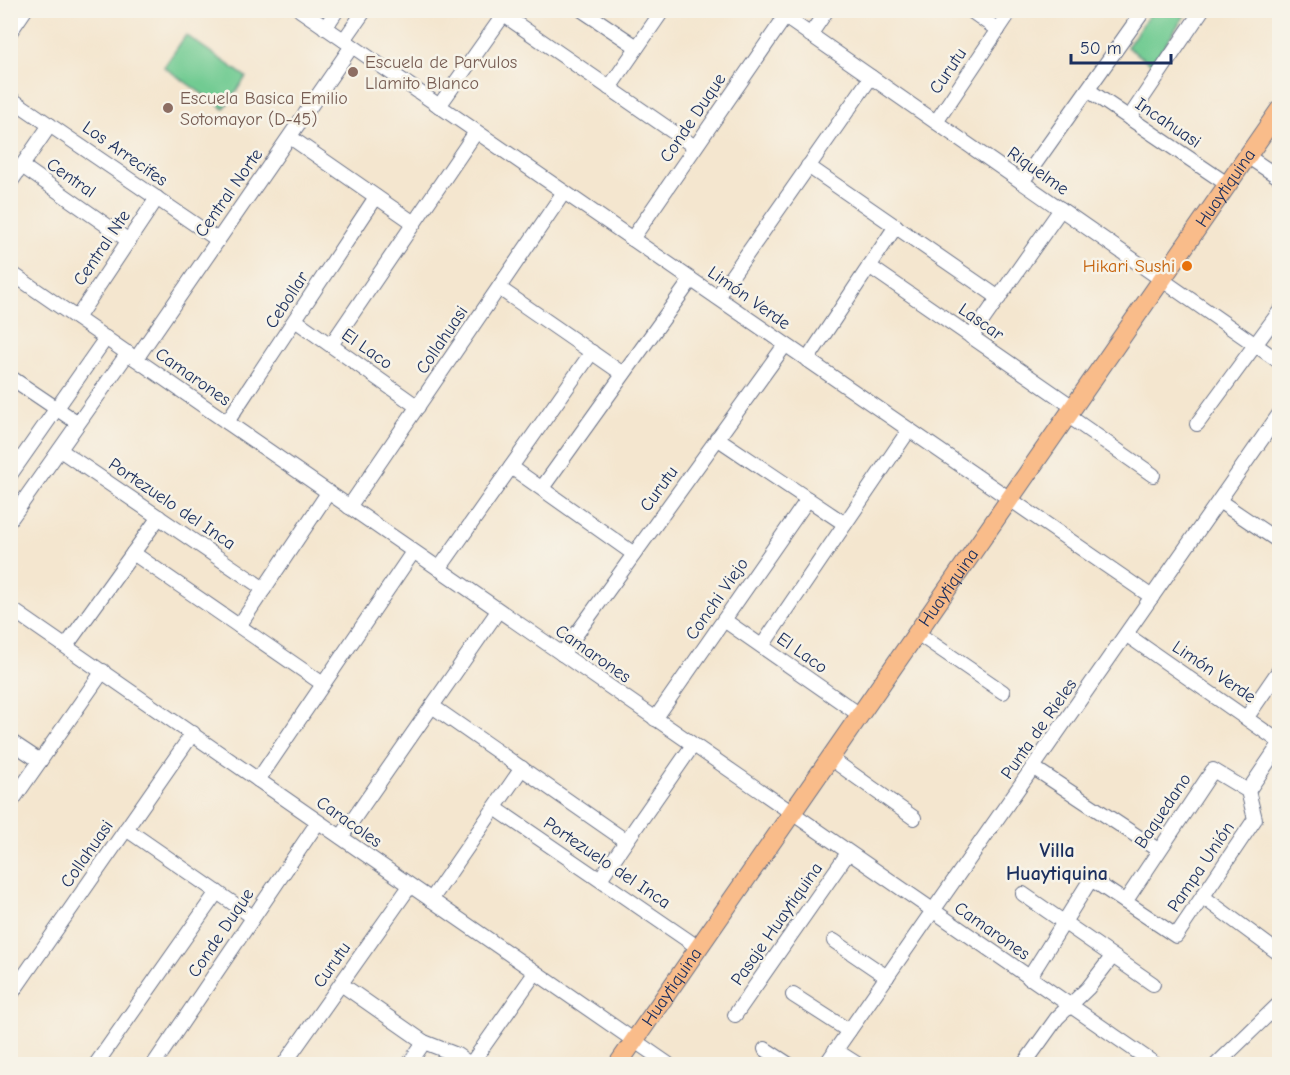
<svg xmlns="http://www.w3.org/2000/svg" width="1290" height="1075" font-family="'Comic Neue',sans-serif">
  <style>
    .green { fill: #71cb92; stroke: #467d78; stroke-width: 1.5 }
    .lines { fill: none; stroke-linecap: round; stroke-linejoin: round }
    .minor-casing { stroke: #676f86; stroke-width: 16 }
    .major-casing { stroke: #676f86; stroke-width: 20 }
    .minor { stroke: #fff; stroke-width: 14 }
    .major { stroke: #f9bc8a; stroke-width: 18 }
    .education-dot { fill: #8d6e63; stroke: #f7f3e8; stroke-width: 2 }
    .food-dot { fill: #e8710a; stroke: #f7f3e8; stroke-width: 2 }
    .labels { text-anchor: middle; dominant-baseline: central; stroke-width: 5; stroke-linejoin: round; paint-order: stroke }
    .education-label { font-size: 18px; fill: #785e54; stroke: #f7f3e8; text-anchor: start }
    .street-label { font-size: 18px; fill: #1b2f5e; stroke: #f7f3e8 }
    .food-label { font-size: 18px; fill: #c56008; stroke: #f7f3e8; text-anchor: end }
    .neighbourhood-label { font-size: 20px; font-weight: bold; fill: #1b2f5e; stroke: #f7f3e8 }
  </style>
  <rect width="100%" height="100%" fill="#f7f3e8"/>
  <filter id="ink" filterUnits="userSpaceOnUse"><feTurbulence type="fractalNoise" baseFrequency=".0167" numOctaves="2"/><feDisplacementMap in="SourceGraphic" scale="12" xChannelSelector="R" yChannelSelector="G"/><feConvolveMatrix kernelMatrix="1 2 1 2 8 2 1 2 1" color-interpolation-filters="sRGB"/></filter>
  <filter id="wash" filterUnits="userSpaceOnUse"><feTurbulence type="fractalNoise" baseFrequency=".008" numOctaves="4" result="noise"/><feDisplacementMap in="SourceGraphic" scale="24" xChannelSelector="R" yChannelSelector="G"/><feGaussianBlur stdDeviation="1.35" result="paint"/><feColorMatrix in="noise" values="0 0 0 0 0 0 0 0 0 0 0 0 0 0 0 0 0 1.4 0 .05"/><feComposite in="paint" operator="in"/></filter>
  <g filter="url(#wash)">
    <rect width="100%" height="100%" fill="#f4e6cf"/>
    <!-- green -->
    <g class="green">
      <polygon points="1185,10 1187,12 1152,64 1127,47 1152,11"/>
      <polygon points="186,35 246,77 224,109 164,67"/>
    </g>
  </g>
  <g filter="url(#ink)">
    <g class="lines">
      <defs>
        <g id="minor">
          <polyline points="300,10 1152,597"/>
          <polyline points="582,10 637,47"/>
          <polyline points="775,10 1280,362"/>
          <polyline points="970,10 998,30"/>
          <polyline points="504,15 695,147"/>
          <polyline points="325,28 337,10"/>
          <polyline points="10,32 25,10"/>
          <polyline points="810,35 827,10"/>
          <polyline points="344,40 365,10"/>
          <polyline points="609,88 663,10"/>
          <polyline points="1088,90 1227,184"/>
          <polyline points="10,98 218,240"/>
          <polyline points="439,106 507,10"/>
          <polyline points="1129,118 1202,10"/>
          <polyline points="936,122 1011,10"/>
          <polyline points="290,137 414,223"/>
          <polyline points="1247,156 1280,178"/>
          <polyline points="22,166 129,241"/>
          <polyline points="808,166 999,298"/>
          <polyline points="1022,182 1144,10"/>
          <polyline points="10,183 50,125"/>
          <polyline points="632,239 785,17"/>
          <polyline points="869,266 1073,407"/>
          <polyline points="10,272 1155,1064"/>
          <polyline points="499,288 623,374"/>
          <polyline points="717,297 871,77"/>
          <polyline points="77,318 157,198"/>
          <polyline points="295,320 418,407"/>
          <polyline points="971,337 1061,209"/>
          <polyline points="331,345 476,132"/>
          <polyline points="136,359 352,46"/>
          <polyline points="807,360 896,226"/>
          <polyline points="10,377 78,423"/>
          <polyline points="1067,415 1153,475"/>
          <polyline points="227,422 376,197"/>
          <polyline points="1197,424 1280,311"/>
          <polyline points="717,438 845,524"/>
          <polyline points="60,450 264,589"/>
          <polyline points="511,467 634,554"/>
          <polyline points="10,475 106,338"/>
          <polyline points="542,488 691,280"/>
          <polyline points="1219,501 1280,542"/>
          <polyline points="349,507 564,192"/>
          <polyline points="10,520 128,353"/>
          <polyline points="133,553 323,684"/>
          <polyline points="439,569 592,352"/>
          <polyline points="10,608 668,1064"/>
          <polyline points="724,620 860,715"/>
          <polyline points="239,626 328,493"/>
          <polyline points="917,633 1003,692"/>
          <polyline points="1127,635 1280,742"/>
          <polyline points="66,646 159,517"/>
          <polyline points="762,646 909,430"/>
          <polyline points="562,654 785,345"/>
          <polyline points="432,706 626,841"/>
          <polyline points="1247,717 1280,669"/>
          <polyline points="655,719 808,499"/>
          <polyline points="10,741 40,761"/>
          <polyline points="830,758 914,818"/>
          <polyline points="1034,768 1158,850"/>
          <polyline points="258,780 413,552"/>
          <polyline points="1248,791 1280,744"/>
          <polyline points="10,804 103,671"/>
          <polyline points="495,808 699,948"/>
          <polyline points="126,829 253,917"/>
          <polyline points="341,837 498,611"/>
          <polyline points="600,879 693,745"/>
          <polyline points="1023,894 1153,984"/>
          <polyline points="1203,897 1280,954"/>
          <polyline points="431,900 522,768"/>
          <polyline points="834,941 887,977"/>
          <polyline points="1029,978 1091,879 1176,936 1255,819 1248,791 1213,770 1125,902"/>
          <polyline points="341,984 424,1042 457,1055 470,1064"/>
          <polyline points="793,995 849,1031"/>
          <polyline points="10,996 193,733"/>
          <polyline points="735,1015 848,853"/>
          <polyline points="765,1049 788,1064"/>
          <polyline points="835,1050 857,1064"/>
          <polyline points="96,1064 217,892"/>
          <polyline points="154,1064 318,822"/>
          <polyline points="284,1064 410,886"/>
          <polyline points="409,1064 424,1042"/>
          <polyline points="471,1064 535,973"/>
          <polyline points="826,1064 1280,413"/>
          <polyline points="1024,1064 1057,1018 1088,988 1112,957"/>
          <polyline points="1217,1064 1280,1003"/>
        </g>
        <g id="major">
          <path id="s1" d="M 618,1064 L 1280,109"/>
        </g>
      </defs>
      <!-- minor casing -->
      <use href="#minor" class="minor-casing"/>
      <!-- major casing -->
      <use href="#major" class="major-casing"/>
      <!-- minor -->
      <use href="#minor" class="minor"/>
      <!-- major -->
      <use href="#major" class="major"/>
    </g>
  </g>
  <!-- markers -->
  <g class="education-dot">
    <circle cx="353" cy="72" r="6"/>
    <circle cx="168" cy="108" r="6"/>
  </g>
  <circle class="food-dot" cx="1187" cy="266" r="6"/>
  <g class="labels">
    <!-- education labels -->
    <g class="education-label">
      <text x="365" y="62">Escuela de Parvulos<tspan x="365" dy="21">Llamito Blanco</tspan></text>
      <text x="180" y="98">Escuela Basica Emilio<tspan x="180" dy="21">Sotomayor (D-45)</tspan></text>
    </g>
    <!-- street labels -->
    <g class="street-label">
      <text transform="translate(948 71) rotate(-56)">Curutu</text>
      <text transform="translate(693 118) rotate(-56)">Conde Duque</text>
      <text transform="translate(1168 123) rotate(34)">Incahuasi</text>
      <text transform="translate(125 154) rotate(35)">Los Arrecifes</text>
      <text transform="translate(1038 171) rotate(35)">Riquelme</text>
      <text transform="translate(71 178) rotate(35)">Central</text>
      <text stroke="none"><textPath href="#s1" startOffset="1066">Huaytiquina</textPath></text>
      <text transform="translate(229 193) rotate(-55)">Central Norte</text>
      <text transform="translate(102 248) rotate(-56)">Central Nte</text>
      <text transform="translate(749 298) rotate(35)">Limón Verde</text>
      <text transform="translate(287 300) rotate(-57)">Cebollar</text>
      <text transform="translate(981 322) rotate(35)">Lascar</text>
      <text transform="translate(442 340) rotate(-56)">Collahuasi</text>
      <text transform="translate(367 349) rotate(35)">El Laco</text>
      <text transform="translate(193 377) rotate(35)">Camarones</text>
      <text transform="translate(659 489) rotate(-54)">Curutu</text>
      <text transform="translate(172 504) rotate(34)">Portezuelo del Inca</text>
      <text stroke="none"><textPath href="#s1" startOffset="580">Huaytiquina</textPath></text>
      <text transform="translate(717 599) rotate(-55)">Conchi Viejo</text>
      <text transform="translate(802 653) rotate(35)">El Laco</text>
      <text transform="translate(593 654) rotate(35)">Camarones</text>
      <text transform="translate(1214 672) rotate(34)">Limón Verde</text>
      <text transform="translate(1039 729) rotate(-55)">Punta de Rieles</text>
      <text transform="translate(1163 811) rotate(-56)">Baquedano</text>
      <text transform="translate(349 822) rotate(35)">Caracoles</text>
      <text transform="translate(87 854) rotate(-55)">Collahuasi</text>
      <text transform="translate(607 863) rotate(34)">Portezuelo del Inca</text>
      <text transform="translate(1201 867) rotate(-56)">Pampa Unión</text>
      <text transform="translate(777 924) rotate(-55)">Pasaje Huaytiquina</text>
      <text transform="translate(992 931) rotate(35)">Camarones</text>
      <text transform="translate(221 933) rotate(-56)">Conde Duque</text>
      <text transform="translate(332 965) rotate(-55)">Curutu</text>
      <text stroke="none"><textPath href="#s1" startOffset="94">Huaytiquina</textPath></text>
    </g>
    <!-- food labels -->
    <g class="food-label">
      <text x="1175" y="266">Hikari Sushi</text>
    </g>
    <!-- neighbourhood labels -->
    <g class="neighbourhood-label">
      <text x="1057" y="850">Villa<tspan x="1057" dy="23">Huaytiquina</tspan></text>
    </g>
  </g>
  <!-- margin -->
  <rect width="1290" height="1075" fill="none" stroke="#f7f3e8" stroke-width="36"/>
  <!-- scale -->
  <path d="M1071 54v9h100v-9" fill="none" stroke="#1b2f5e" stroke-width="3"/>
  <text x="1080" y="54" font-size="18" fill="#1b2f5e" stroke="#f7f3e8" stroke-width="4.5" paint-order="stroke">50 m</text>
</svg>
